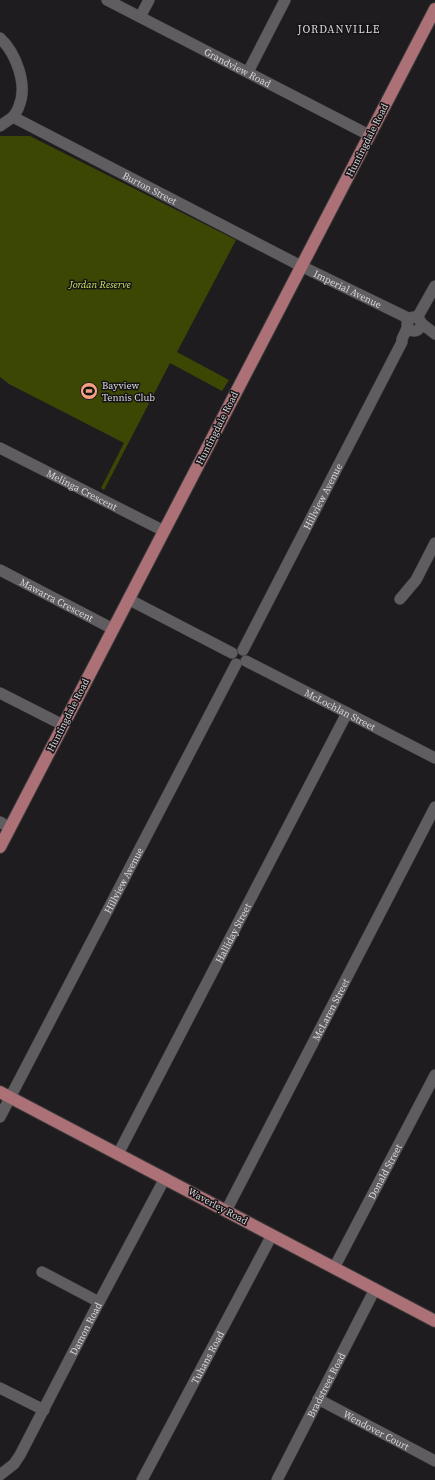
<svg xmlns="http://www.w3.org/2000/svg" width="435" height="1480" font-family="'Source Serif 4',serif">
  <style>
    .green { fill: #3c4704 }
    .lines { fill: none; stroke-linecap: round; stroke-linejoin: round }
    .minor-casing { stroke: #3a393a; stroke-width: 12 }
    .major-casing { stroke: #3a393a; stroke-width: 14 }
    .minor { stroke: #5f5d5f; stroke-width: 11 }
    .major { stroke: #ab7176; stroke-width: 12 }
    .labels { text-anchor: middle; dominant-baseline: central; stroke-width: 3; stroke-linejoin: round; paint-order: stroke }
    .street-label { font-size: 10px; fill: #d8d6d8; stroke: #151315 }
    .park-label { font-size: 10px; font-style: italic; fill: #c8e363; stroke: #151315 }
    .poi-label { font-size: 10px; fill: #d8d6d8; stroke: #151315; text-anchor: start }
    .neighbourhood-label { font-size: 11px; letter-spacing: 1px; fill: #d8d6d8; stroke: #151315 }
  </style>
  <rect width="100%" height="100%" fill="#1e1c1e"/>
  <!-- green -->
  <polygon class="green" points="0,136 30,136 236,240 177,352 229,380 222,391 170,363 104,490 101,488 124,443 9,384 0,377"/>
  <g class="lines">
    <defs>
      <g id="minor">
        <path id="s1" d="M 107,0 L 369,135"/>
        <polyline points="140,17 149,0"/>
        <path d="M 0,38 C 16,53 28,85 19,106 C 18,110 15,114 13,117"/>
        <polyline points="248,72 285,0"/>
        <path id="s2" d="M 0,126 L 13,117 L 301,266 L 410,319"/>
        <circle cx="414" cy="324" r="7"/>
        <polyline points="417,318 435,286"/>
        <polyline points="421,323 435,334"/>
        <path id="s3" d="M 0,448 L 164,531"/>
        <path id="s4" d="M 0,570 L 113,629"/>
        <polyline points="128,599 232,653"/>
        <polyline points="400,599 416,580 435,543"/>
        <path id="s5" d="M 243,650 L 402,342 L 402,339 L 408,326"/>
        <path id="s6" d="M 246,661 L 435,758"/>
        <polyline points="0,693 63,725"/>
        <polyline points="0,822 10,828"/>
        <path id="s7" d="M 0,1117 L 236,664"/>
        <path id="s8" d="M 118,1154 L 347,713"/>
        <path id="s9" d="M 226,1211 L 435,807"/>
        <path id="s10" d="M 334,1268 L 435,1075"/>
        <polyline points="42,1272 99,1302"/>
        <polyline points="0,1388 44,1410"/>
        <path id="s11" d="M 318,1399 L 435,1461"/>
        <path id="s12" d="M 0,1475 L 14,1464 L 20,1455 L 99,1302 L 165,1178"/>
        <path id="s13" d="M 142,1480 L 272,1235"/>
        <path id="s14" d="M 277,1480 L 375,1289"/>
      </g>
      <g id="major">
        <polyline points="0,847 435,9"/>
        <polyline points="0,1092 435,1321"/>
      </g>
    </defs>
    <!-- minor casing -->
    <use href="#minor" class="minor-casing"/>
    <!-- major casing -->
    <use href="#major" class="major-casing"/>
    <!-- minor -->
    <use href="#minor" class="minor"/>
    <!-- major -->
    <use href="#major" class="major"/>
  </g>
  <!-- icons -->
  <defs>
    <symbol id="stadium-disc" viewBox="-11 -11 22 22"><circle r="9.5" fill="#f2a081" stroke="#151315"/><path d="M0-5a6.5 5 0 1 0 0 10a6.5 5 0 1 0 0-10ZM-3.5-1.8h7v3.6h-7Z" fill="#111"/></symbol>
  </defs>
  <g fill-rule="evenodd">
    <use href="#stadium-disc" x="79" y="381" width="20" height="20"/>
  </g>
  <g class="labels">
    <!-- street labels -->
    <g class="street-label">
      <text stroke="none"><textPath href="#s1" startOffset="147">Grandview Road</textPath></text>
      <text transform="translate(367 140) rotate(-63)">Huntingdale Road</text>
      <text stroke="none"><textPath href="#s2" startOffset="170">Burton Street</textPath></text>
      <text stroke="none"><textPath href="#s2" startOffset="392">Imperial Avenue</textPath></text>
      <text transform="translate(217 428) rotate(-63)">Huntingdale Road</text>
      <text stroke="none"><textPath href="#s3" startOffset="92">Melinga Crescent</textPath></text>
      <text stroke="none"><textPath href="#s5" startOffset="173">Hillview Avenue</textPath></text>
      <text stroke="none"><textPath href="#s4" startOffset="64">Mawarra Crescent</textPath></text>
      <text stroke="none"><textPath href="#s6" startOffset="106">McLochlan Street</textPath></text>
      <text transform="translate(68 715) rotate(-63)">Huntingdale Road</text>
      <text stroke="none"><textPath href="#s7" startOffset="267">Hillview Avenue</textPath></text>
      <text stroke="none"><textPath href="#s8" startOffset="249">Halliday Street</textPath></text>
      <text stroke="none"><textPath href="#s9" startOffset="227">McLaren Street</textPath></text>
      <text stroke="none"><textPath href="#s10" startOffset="109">Donald Street</textPath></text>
      <text transform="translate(218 1206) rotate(28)">Waverley Road</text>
      <text stroke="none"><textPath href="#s12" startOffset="171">Damon Road</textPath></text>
      <text stroke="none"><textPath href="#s13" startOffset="139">Tuhans Road</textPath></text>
      <text stroke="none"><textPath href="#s14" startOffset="107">Bradstreet Road</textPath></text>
      <text stroke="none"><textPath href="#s11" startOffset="66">Wendover Court</textPath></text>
    </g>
    <!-- park labels -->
    <g class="park-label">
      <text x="100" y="284">Jordan Reserve</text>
    </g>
    <!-- poi labels -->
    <g class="poi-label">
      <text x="102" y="385">Bayview<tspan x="102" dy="12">Tennis Club</tspan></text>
    </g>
    <!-- neighbourhood labels -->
    <g class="neighbourhood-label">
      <text x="339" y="29">JORDANVILLE</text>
    </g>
  </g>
</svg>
